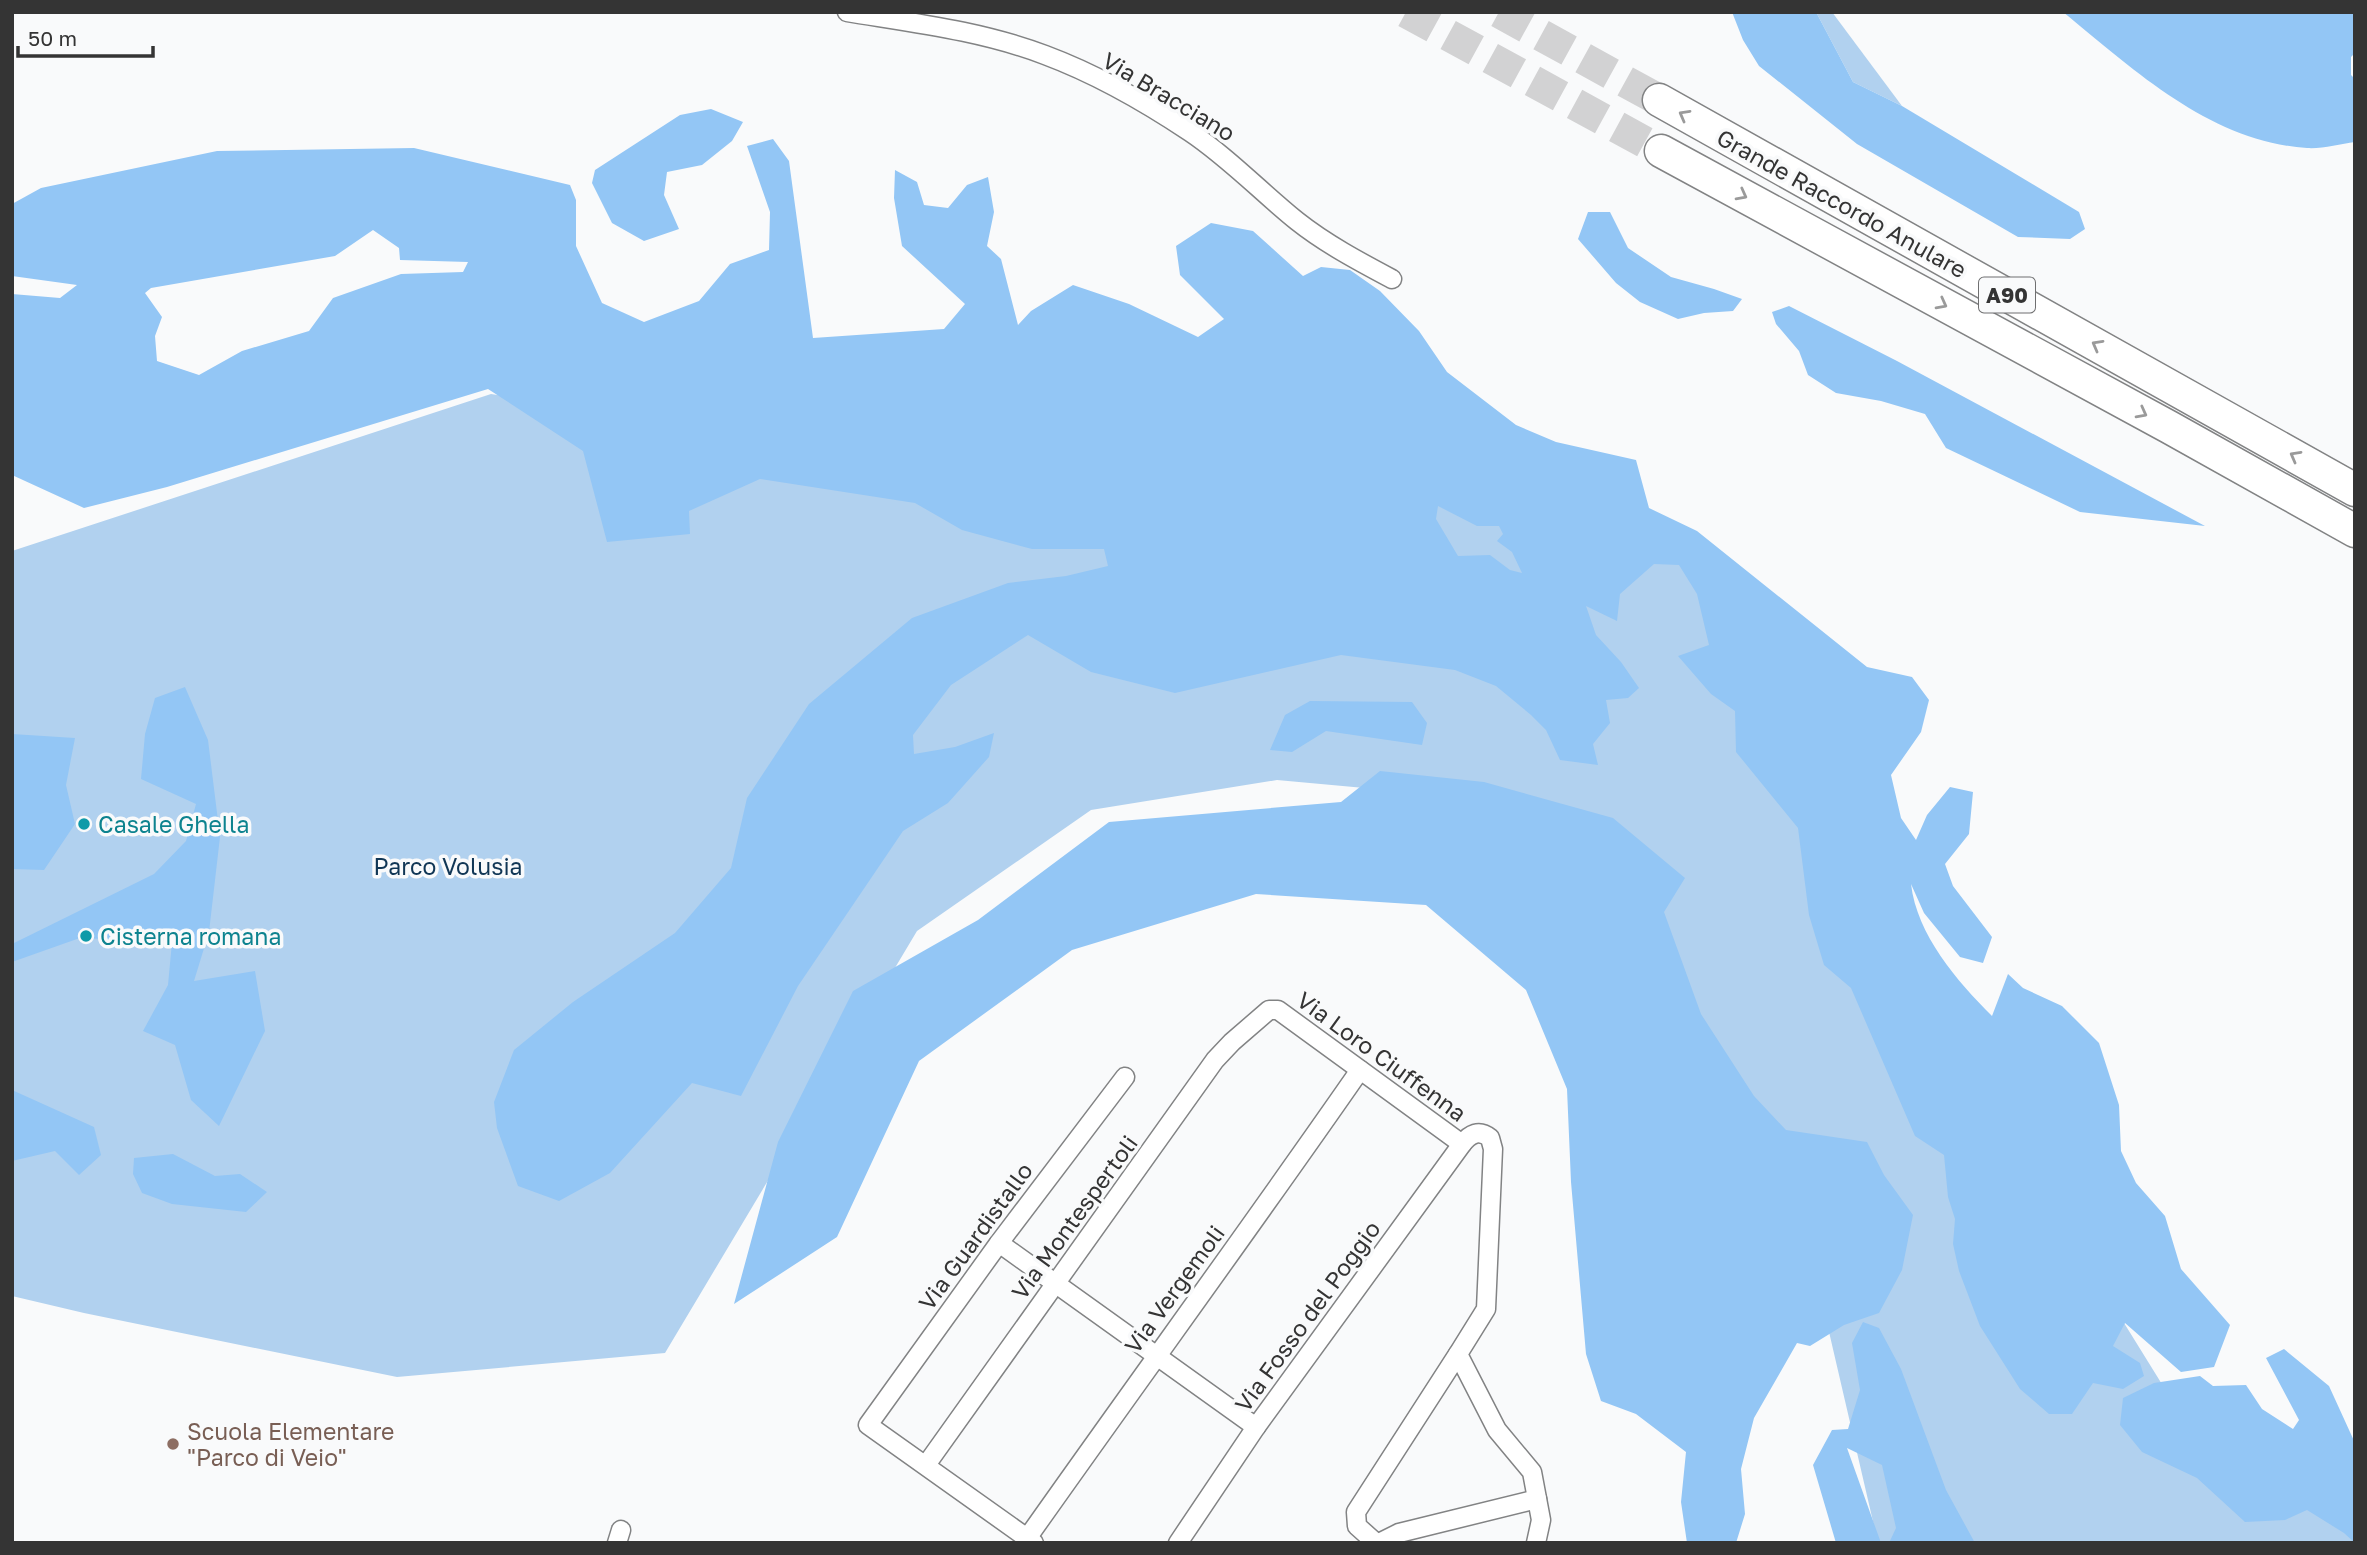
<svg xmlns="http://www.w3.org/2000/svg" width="2367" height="1555" font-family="'Golos Text',sans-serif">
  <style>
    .green { fill: #b1d1ef }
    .forest { fill: #93c6f5; fill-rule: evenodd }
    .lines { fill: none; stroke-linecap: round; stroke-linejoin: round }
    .highway-tunnel { stroke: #d2d2d3; stroke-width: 32; stroke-dasharray: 32 16; stroke-linecap: butt }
    .street-casing { stroke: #828384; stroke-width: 21 }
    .highway-casing { stroke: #828384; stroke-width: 35 }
    .street { stroke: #fff; stroke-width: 18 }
    .highway { stroke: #fff; stroke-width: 32 }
    .oneway { stroke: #9a9a9a }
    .culture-dot { fill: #0f9aa8; stroke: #f9fafb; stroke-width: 2.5 }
    .education-dot { fill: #8d6e63; stroke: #f9fafb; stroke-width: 2.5 }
    .labels { text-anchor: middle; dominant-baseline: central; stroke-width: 7; stroke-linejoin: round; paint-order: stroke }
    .shield { fill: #f9fafb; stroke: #6f6f70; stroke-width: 2 }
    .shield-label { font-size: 21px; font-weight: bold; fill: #343434 }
    .street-label { font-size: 23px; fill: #343434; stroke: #f9fafb }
    .culture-label { font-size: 23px; fill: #0d838f; stroke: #f9fafb; text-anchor: start }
    .park-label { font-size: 23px; fill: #103655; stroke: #f9fafb }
    .education-label { font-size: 23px; fill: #785e54; stroke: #f9fafb; text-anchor: start }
  </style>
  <rect width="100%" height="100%" fill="#f9fafb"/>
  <!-- green -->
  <g class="green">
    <polygon points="1816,12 1832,12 1902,106 1853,82"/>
    <polygon points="491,394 1178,501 1620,499 1858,681 1935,1018 2173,1402 2355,1514 2355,1543 1878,1543 1823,1306 1452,796 1277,780 1091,810 917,931 665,1353 397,1377 84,1313 12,1296 12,551"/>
  </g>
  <!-- forest -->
  <g class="forest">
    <polygon points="1732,12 1816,12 1853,82 1902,106 2079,212 2085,229 2070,239 2018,237 1857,144 1759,66 1743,40"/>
    <path d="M 2063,12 L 2355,12 L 2355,53 L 2351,57 L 2351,75 L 2355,79 L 2355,142 C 2340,144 2322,149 2307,148 C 2211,142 2134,70 2063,12 Z"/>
    <polygon points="711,109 743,122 732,141 702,165 667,172 664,195 679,229 644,241 612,223 592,183 595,170 680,115"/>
    <path d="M 773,139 L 789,161 L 813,338 L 944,329 L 965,304 L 902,246 L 894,198 L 895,170 L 917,182 L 924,205 L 948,208 L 967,185 L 988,177 L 994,212 L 987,246 L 1001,259 L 1018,325 L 1031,311 L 1073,285 L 1129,304 L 1198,337 L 1224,319 L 1180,275 L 1176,246 L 1211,223 L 1253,231 L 1303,276 L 1321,267 L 1350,270 L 1380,291 L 1419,331 L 1447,372 L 1516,425 L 1556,442 L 1636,460 L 1649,508 L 1697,531 L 1867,667 L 1912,677 L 1929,700 L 1921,732 L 1891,775 L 1901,818 L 1916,840 L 1927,815 L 1950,787 L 1973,792 L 1969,834 L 1945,864 L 1953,886 L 1992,937 L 1983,963 L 1960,957 L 1924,913 L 1911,884 C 1917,935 1957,981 1992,1016 L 2008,974 L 2023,988 L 2062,1006 L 2099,1043 L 2119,1105 L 2121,1151 L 2136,1183 L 2165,1216 L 2181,1269 L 2230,1325 L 2214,1367 L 2181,1372 L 2125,1323 L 2113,1346 L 2140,1363 L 2144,1376 L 2123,1389 L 2093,1383 L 2072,1414 L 2049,1414 L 2020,1389 L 1980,1326 L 1959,1271 L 1953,1244 L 1955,1219 L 1948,1197 L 1944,1155 L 1915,1136 L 1851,988 L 1824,965 L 1809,915 L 1798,828 L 1736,752 L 1735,711 L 1711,694 L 1678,656 L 1709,645 L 1697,594 L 1679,565 L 1654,564 L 1620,594 L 1617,621 L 1586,606 L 1596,635 L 1621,662 L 1639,688 L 1628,698 L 1606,700 L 1610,723 L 1593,744 L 1598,765 L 1560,760 L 1546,730 L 1531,715 L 1496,686 L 1455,670 L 1341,655 L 1175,693 L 1091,672 L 1028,635 L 951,685 L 913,735 L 914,754 L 955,747 L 994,733 L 989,757 L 948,803 L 903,831 L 798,986 L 741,1096 L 692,1083 L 610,1173 L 559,1201 L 518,1186 L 497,1128 L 494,1102 L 514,1050 L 573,1002 L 675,933 L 731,868 L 747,798 L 809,704 L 912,618 L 1008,583 L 1066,576 L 1108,566 L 1104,549 L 1032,549 L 962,530 L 915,503 L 760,479 L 689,511 L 690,534 L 607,542 L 583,451 L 488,389 L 167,487 L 84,508 L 12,475 L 12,294 L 60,298 L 77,285 L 12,276 L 12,204 L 41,188 L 217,151 L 414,148 L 570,185 L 576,200 L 576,246 L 602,303 L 644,322 L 699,301 L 730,264 L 769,250 L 770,212 L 747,146 ZM 373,230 L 399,248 L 400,260 L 468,262 L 463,272 L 401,274 L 333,298 L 309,331 L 242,351 L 199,375 L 157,361 L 155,336 L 162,317 L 145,293 L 151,288 L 335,256 ZM 1438,506 L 1477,526 L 1499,526 L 1503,534 L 1497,541 L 1512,552 L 1522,573 L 1510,570 L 1490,555 L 1458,556 L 1436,519 Z"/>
    <polygon points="1588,212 1610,212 1628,248 1671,277 1714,289 1742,299 1733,311 1704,313 1678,319 1640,302 1616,283 1578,239"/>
    <polygon points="1789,306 1897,361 2205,526 2080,512 1946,448 1925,414 1881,401 1836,393 1808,375 1799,351 1776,324 1772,312"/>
    <polygon points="185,687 208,740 220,837 209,932 194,981 255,971 265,1031 219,1126 191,1100 175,1045 143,1031 168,985 172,942 132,938 77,939 12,962 12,944 154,874 186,841 196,804 141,779 145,734 155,698"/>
    <polygon points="1310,701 1412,702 1427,723 1422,745 1326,731 1292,752 1270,750 1285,715"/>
    <polygon points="12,734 75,738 66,785 75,824 44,870 12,869"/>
    <polygon points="1380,771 1484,782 1613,818 1685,878 1664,912 1701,1014 1754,1096 1786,1130 1867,1142 1884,1175 1913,1215 1902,1270 1879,1313 1844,1325 1810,1346 1797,1343 1754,1418 1741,1469 1745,1514 1736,1543 1687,1543 1681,1502 1686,1452 1636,1414 1601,1401 1586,1354 1571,1182 1567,1089 1526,990 1426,905 1256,894 1072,950 919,1061 837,1237 734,1304 778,1142 853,991 978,920 1109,822 1341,802"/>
    <polygon points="12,1090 94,1127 101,1155 79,1175 55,1151 12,1161"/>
    <polygon points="173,1154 215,1176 240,1174 267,1192 246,1212 172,1204 142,1193 133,1174 134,1158"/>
    <polygon points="1863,1322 1879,1328 1901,1369 1946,1490 1975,1543 1889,1543 1896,1528 1882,1465 1847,1448 1881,1543 1836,1543 1813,1465 1832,1430 1848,1429 1860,1390 1852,1343"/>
    <polygon points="2284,1349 2329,1386 2355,1443 2355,1543 2344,1533 2307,1510 2285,1520 2245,1522 2197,1478 2142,1452 2120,1425 2123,1398 2154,1383 2200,1376 2213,1386 2246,1385 2262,1409 2293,1429 2299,1420 2266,1358"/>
  </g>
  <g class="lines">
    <!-- highway-tunnel -->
    <g class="highway-tunnel">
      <polyline points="1406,12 1661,151"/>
      <polyline points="1499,12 1659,100"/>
    </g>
    <defs>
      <g id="street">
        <path d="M 847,12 C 914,23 982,31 1045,55 C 1096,74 1145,102 1190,132 C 1229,158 1261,192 1297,221 C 1326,244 1360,262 1392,279"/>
        <polyline points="999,1243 1256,1427"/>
        <polyline points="926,1465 1215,1060 1232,1042 1269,1010 1278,1010 1462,1144"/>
        <path d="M 1028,1537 C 1138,1381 1251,1227 1360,1070"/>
        <polyline points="617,1543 621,1530"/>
        <polyline points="1034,1543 868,1425 999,1243 1125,1077"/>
        <path d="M 1178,1543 L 1256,1427 L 1462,1144 C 1470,1134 1479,1129 1490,1138 L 1493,1149 L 1486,1309 L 1458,1354 L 1497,1430 L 1532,1472 L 1541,1520 L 1536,1543"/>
        <polyline points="1376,1543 1357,1526 1356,1512 1458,1354"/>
        <polyline points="1379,1543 1399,1533 1537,1499"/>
      </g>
      <g id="highway">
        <polyline points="1659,100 2355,490"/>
        <polyline points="1661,151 2169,427 2355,531"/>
      </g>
    </defs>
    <!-- street casing -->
    <use href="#street" class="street-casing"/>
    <!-- highway casing -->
    <use href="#highway" class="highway-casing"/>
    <!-- street -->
    <use href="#street" class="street"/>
    <!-- highway -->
    <use href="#highway" class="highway"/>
  </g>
  <!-- one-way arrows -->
  <defs><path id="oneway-chevron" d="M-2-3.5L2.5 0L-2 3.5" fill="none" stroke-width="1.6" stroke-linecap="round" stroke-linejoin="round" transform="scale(1.75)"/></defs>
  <g class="oneway">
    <use href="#oneway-chevron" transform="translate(1684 115) rotate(-151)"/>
    <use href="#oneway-chevron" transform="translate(1742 195) rotate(28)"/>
    <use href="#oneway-chevron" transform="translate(1942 304) rotate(28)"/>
    <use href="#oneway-chevron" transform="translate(2097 345) rotate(-151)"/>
    <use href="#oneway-chevron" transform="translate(2142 413) rotate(28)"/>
    <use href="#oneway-chevron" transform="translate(2295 456) rotate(-151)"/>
  </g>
  <!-- markers -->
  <g class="culture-dot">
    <circle cx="84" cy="824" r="7"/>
    <circle cx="86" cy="936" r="7"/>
  </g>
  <circle class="education-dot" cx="173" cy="1444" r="7"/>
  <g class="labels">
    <!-- shield labels -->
    <rect class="shield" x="1979" y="277.5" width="56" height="35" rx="5"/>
    <g class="shield-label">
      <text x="2007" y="295">A90</text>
    </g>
    <!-- street labels -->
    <g class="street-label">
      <text transform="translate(1169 96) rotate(31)">Via Bracciano</text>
      <text transform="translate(1842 203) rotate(29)">Grande Raccordo Anulare</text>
      <text transform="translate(1382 1056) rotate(36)">Via Loro Ciuffenna</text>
      <text transform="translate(1074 1217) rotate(-54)">Via Montespertoli</text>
      <text transform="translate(975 1236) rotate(-54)">Via Guardistallo</text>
      <text transform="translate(1174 1289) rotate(-54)">Via Vergemoli</text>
      <text transform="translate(1307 1316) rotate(-54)">Via Fosso del Poggio</text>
    </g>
    <!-- culture labels -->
    <g class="culture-label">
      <text x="98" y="824">Casale Ghella</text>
      <text x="100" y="936">Cisterna romana</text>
    </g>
    <!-- park labels -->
    <g class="park-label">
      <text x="448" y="866">Parco Volusia</text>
    </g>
    <!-- education labels -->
    <g class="education-label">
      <text x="187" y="1431">Scuola Elementare<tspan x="187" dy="26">"Parco di Veio"</tspan></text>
    </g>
  </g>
  <!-- border -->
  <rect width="2367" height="1555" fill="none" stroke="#343434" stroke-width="28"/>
  <!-- scale -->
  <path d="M18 46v10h135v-10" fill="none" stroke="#343434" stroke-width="3.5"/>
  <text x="28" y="46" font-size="21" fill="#343434" stroke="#f9fafb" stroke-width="5" paint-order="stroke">50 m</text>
</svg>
